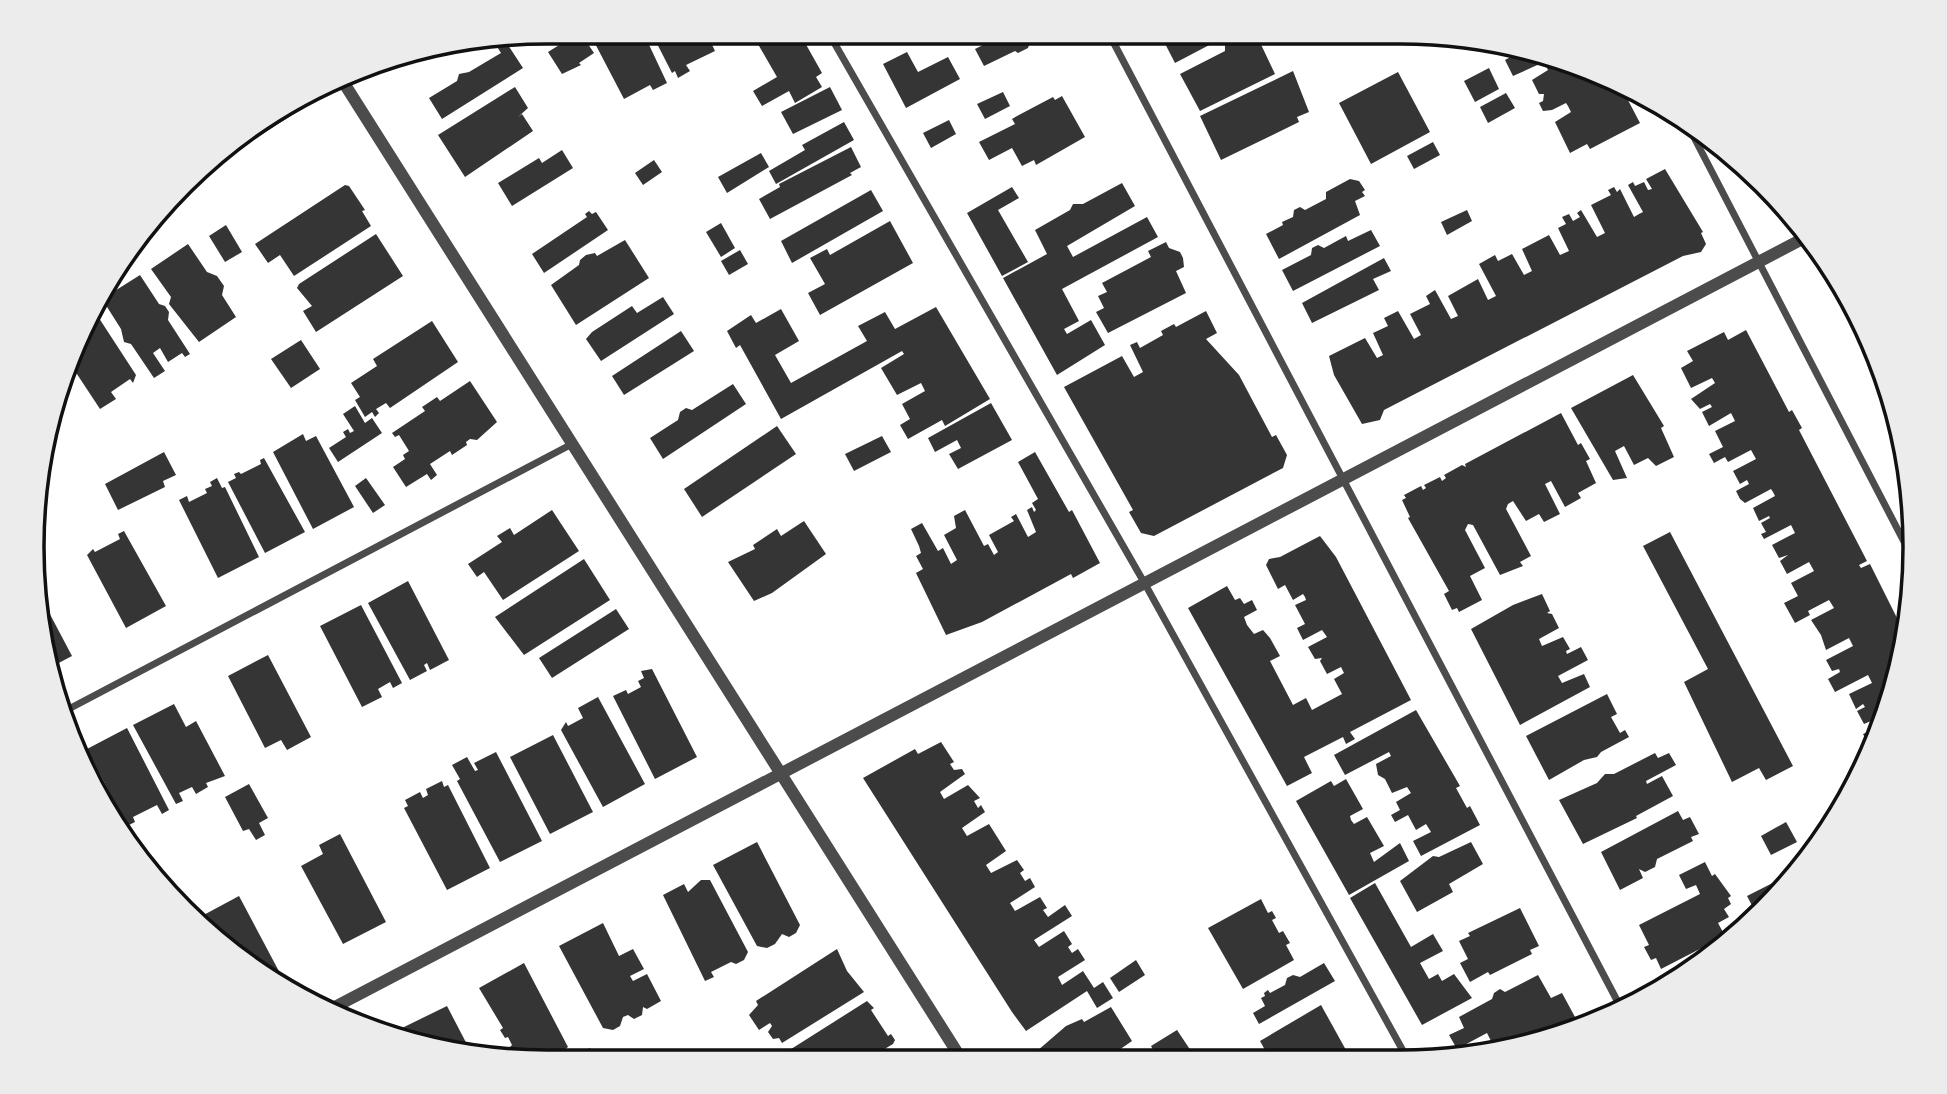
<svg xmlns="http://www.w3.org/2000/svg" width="1947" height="1094" font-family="Jost,sans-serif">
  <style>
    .building { fill: #353535 }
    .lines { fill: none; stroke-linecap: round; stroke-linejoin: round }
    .minor { stroke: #4c4c4c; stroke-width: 7 }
    .tertiary { stroke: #4c4c4c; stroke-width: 12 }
    .rim { fill: none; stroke: #111; stroke-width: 3.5 }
  </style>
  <rect width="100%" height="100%" fill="#fff"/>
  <!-- building -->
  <g class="building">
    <polygon points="580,32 594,53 579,63 581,65 562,74 548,52"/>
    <polygon points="589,32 643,32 667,83 653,90 650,85 624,99"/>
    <polygon points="651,32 706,32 715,51 686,65 690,71 678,78 675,71 672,73"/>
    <polygon points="751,32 799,32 822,73 816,77 822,87 795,103 789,91 762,106 753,91 777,77"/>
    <polygon points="865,32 904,32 898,35 891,32 871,43"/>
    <polygon points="980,32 1048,32 1030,42 1028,48 1018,53 1015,51 984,66 975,49 983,45"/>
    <polygon points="1159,32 1234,32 1175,63"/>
    <polygon points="1251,32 1254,38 1257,36 1275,74 1200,111 1180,74 1225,51 1225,45 1234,40 1242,43 1239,38"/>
    <polygon points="504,39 523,68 442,119 429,98 457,81 459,74 469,72 501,53 496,45"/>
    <polygon points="1511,48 1565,59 1619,83 1640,123 1590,149 1587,144 1570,153 1555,122 1571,112 1568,106 1566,103 1552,110 1543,111 1539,103 1543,101 1544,94 1539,94 1532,80 1548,70 1544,62 1513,76 1505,60 1514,55"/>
    <polygon points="907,52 918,72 948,57 960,79 906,108 883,64"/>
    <polygon points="1489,68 1499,89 1475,102 1464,81"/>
    <polygon points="1293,71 1309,112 1297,117 1299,122 1221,160 1200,116"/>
    <polygon points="1398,72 1430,132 1371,164 1339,103"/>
    <polygon points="515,87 528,108 518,117 522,114 533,131 465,177 438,135"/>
    <polygon points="830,87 842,110 793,134 781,112"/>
    <polygon points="1003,92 1010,106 985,119 977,104"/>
    <polygon points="1506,93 1515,108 1488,123 1480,107"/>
    <polygon points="1062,96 1085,137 1036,165 1034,160 1022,166 1012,148 989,160 979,142 1015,124 1012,119 1017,116 1053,97 1055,100"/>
    <polygon points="949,120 956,134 931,148 923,133"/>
    <polygon points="844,122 854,140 776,184 769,171 805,150 802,145"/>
    <polygon points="1433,142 1440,155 1414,169 1407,156"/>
    <polygon points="851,147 861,167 850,173 852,175 770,219 759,199 780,187 779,184"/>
    <polygon points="562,150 573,168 512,206 498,183 539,158 542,163"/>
    <polygon points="761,153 769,167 727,193 718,177"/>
    <polygon points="654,160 662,172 643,185 635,173"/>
    <polygon points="1665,169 1703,232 1701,233 1706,244 1701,252 1683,256 1384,410 1380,420 1362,424 1334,375 1329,356 1365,338 1377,358 1383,355 1373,333 1388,326 1384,318 1398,311 1414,339 1421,335 1410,314 1430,304 1426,296 1435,290 1451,319 1458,316 1448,296 1478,279 1488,300 1496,296 1479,264 1495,255 1498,261 1512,254 1524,275 1532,271 1522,249 1549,235 1560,255 1569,251 1558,228 1566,224 1562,217 1569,214 1573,221 1580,217 1577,213 1581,210 1597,237 1605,233 1591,205 1611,195 1608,190 1614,187 1617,192 1620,189 1634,217 1639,214 1643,212 1628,185 1633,182 1635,186 1644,182 1648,190 1652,189 1646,179"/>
    <polygon points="1350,179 1359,181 1365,190 1362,192 1365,196 1355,201 1360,215 1279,259 1266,234 1283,225 1282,222 1293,217 1294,210 1300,207 1305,210 1326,199 1326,192"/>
    <polygon points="1122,183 1135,206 1067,246 1073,257 1147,217 1158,237 1062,289 1079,321 1064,329 1067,334 1091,320 1105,345 1057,375 1003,278 1047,254 1035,230 1070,210 1073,204 1083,204"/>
    <polygon points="345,185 349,186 365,210 362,211 371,226 294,276 280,255 268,263 255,244"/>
    <polygon points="1012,187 1019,198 998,210 1028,262 1002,276 967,213"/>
    <polygon points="871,190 883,211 792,263 781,241"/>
    <polygon points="1467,210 1472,221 1447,235 1441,222"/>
    <polygon points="589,211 592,214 596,212 608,230 544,273 532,254 587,217 585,214"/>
    <polygon points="890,221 913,263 820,315 808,293 825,284 810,258 827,249 830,255"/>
    <polygon points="721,223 735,248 721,257 706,232"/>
    <polygon points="226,225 242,252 225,262 209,236"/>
    <polygon points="1371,230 1380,246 1293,291 1282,270 1311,255 1312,248 1318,245 1324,248 1346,236 1348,241"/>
    <polygon points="376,234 403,276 316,332 303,311 312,306 297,288 299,284"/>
    <polygon points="625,240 649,278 576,325 551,285 579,265 580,260 586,255 595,253 597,256"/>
    <polygon points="1166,242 1169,248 1180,252 1183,258 1184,267 1176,271 1186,293 1108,333 1096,312 1104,308 1098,296 1107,292 1102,283 1151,257 1148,251"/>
    <polygon points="188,244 207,272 217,276 224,286 222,295 236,317 199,342 169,304 171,297 151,269"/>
    <polygon points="740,250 748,264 729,275 721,261"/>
    <polygon points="1384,258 1391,271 1373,279 1379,290 1312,323 1302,303"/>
    <polygon points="140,275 159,304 165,306 169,312 168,320 190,354 185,357 182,353 168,362 160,348 153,353 165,371 154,378 131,344 124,342 121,329 102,299"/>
    <polygon points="663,297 674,314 601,361 586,339 592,332 632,306 637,313"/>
    <polygon points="936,307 990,399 945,426 942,420 908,439 900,425 910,419 902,404 925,391 921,383 897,395 881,368 904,354 902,351 781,419 740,345 736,348 727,331 751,315 756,323 781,309 799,341 775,355 791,383 867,341 858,326 885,312 895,329"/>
    <polygon points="1206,311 1217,333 1206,339 1239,375 1272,437 1276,435 1287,455 1283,468 1154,536 1141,533 1129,512 1133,510 1064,387 1122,356 1134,377 1143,372 1130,345 1137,342 1140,348 1163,335 1161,331 1174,324 1176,327"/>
    <polygon points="95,312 136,375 133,383 130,379 111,392 116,399 100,409 71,365"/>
    <polygon points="432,321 458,362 390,408 386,403 376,409 379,413 375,417 372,412 365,417 355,400 360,397 351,383 377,366 373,359"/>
    <polygon points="1746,330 1789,412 1792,410 1802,428 1799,430 1867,561 1859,565 1861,568 1870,564 1906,636 1887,714 1864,724 1857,711 1865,707 1863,704 1856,709 1849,694 1872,683 1868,675 1835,692 1828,679 1840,672 1839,669 1832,671 1826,660 1853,646 1849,638 1826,650 1821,635 1811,620 1834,608 1829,600 1808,611 1810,615 1795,623 1784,603 1798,596 1791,583 1814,571 1809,562 1787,574 1780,561 1788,555 1779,558 1772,545 1795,533 1791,525 1764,539 1761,534 1766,532 1761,523 1770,518 1769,516 1759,521 1753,508 1775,496 1773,492 1771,489 1745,503 1740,499 1736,491 1749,484 1747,480 1740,484 1733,471 1756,459 1751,450 1728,462 1725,457 1714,463 1709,454 1723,447 1715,431 1735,421 1731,413 1709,426 1702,412 1712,407 1710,404 1700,409 1691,399 1715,383 1712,378 1691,388 1681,368 1693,361 1687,351 1724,332 1728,340"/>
    <polygon points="681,331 694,351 624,395 612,376"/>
    <polygon points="301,340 320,369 291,388 271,359"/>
    <polygon points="1633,375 1664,426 1661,428 1674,457 1656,466 1648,458 1634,465 1624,446 1615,451 1627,478 1613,480 1571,408"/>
    <polygon points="470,381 497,422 477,440 470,439 466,442 467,445 452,455 450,451 430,464 437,475 431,480 427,474 406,487 393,467 405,459 403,455 409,451 399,435 395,437 392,433 425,411 422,407 437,397 440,401"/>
    <polygon points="733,384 746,404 663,459 650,438 678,420 680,412 686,408 692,410"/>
    <polygon points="991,403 1012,440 958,469 949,454 961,448 957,440 935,452 928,438"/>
    <polygon points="355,406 365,423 372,418 382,433 338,462 329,448 346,437 343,432 348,429 350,433 354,431 343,414"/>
    <polygon points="1561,413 1578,445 1581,443 1590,459 1586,461 1596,483 1578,493 1581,498 1565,507 1551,481 1545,484 1560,514 1544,522 1539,514 1526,521 1513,501 1508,504 1506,509 1531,556 1520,562 1523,566 1500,575 1473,525 1468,524 1465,530 1485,568 1470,576 1482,600 1459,612 1457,608 1452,610 1444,594 1449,591 1408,518 1410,517 1402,500 1406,498 1404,495 1421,486 1423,490 1426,488 1424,485 1440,477 1442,481 1446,478 1444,475 1462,465 1466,467 1465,464"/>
    <polygon points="777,426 796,454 702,517 684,489"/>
    <polygon points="303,434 306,441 316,436 354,507 313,529 273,452"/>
    <polygon points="882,436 891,452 854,471 845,454"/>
    <polygon points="164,452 176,475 163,481 165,487 118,510 105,484"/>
    <polygon points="1035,452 1069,512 1072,510 1100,563 1073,578 1071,574 982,622 946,635 916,573 923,569 916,556 921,553 919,546 911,529 922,523 938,551 943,548 951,564 957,560 944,535 956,528 954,516 965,510 984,546 988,544 994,555 998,552 989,535 1014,521 1011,517 1016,514 1028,537 1036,532 1027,510 1032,507 1034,512 1036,510 1032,503 1038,499 1018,462"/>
    <polygon points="264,458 305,532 265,553 228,482 236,478 234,474 239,472 241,474 261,464 260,460"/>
    <polygon points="217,478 222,488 225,487 259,557 218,578 179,500 187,496 189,502 207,493 205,489 212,486 210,482"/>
    <polygon points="366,478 385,505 373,513 355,486"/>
    <polygon points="552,510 579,551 503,600 484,572 477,577 468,564 502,542 497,536 510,528 514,535"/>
    <polygon points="804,521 826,554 772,593 754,601 728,562 755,549 753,545 777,529 781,536"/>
    <polygon points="124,531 166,606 126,628 87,555 93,549 95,552 120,539 118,534"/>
    <polygon points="1670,532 1793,766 1766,780 1759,768 1732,782 1684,682 1708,669 1643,546"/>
    <polygon points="1320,536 1336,557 1411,700 1350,732 1355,739 1346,744 1343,737 1304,757 1312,773 1287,786 1188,608 1227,586 1235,600 1240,598 1244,604 1252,600 1257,610 1244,617 1247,625 1254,634 1263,630 1270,638 1280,656 1270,661 1293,705 1306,698 1312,710 1342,694 1334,679 1344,673 1341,667 1327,674 1320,661 1322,658 1315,659 1308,647 1327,637 1322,630 1303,640 1297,628 1305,624 1295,605 1306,600 1305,597 1303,594 1293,600 1285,585 1278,589 1266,565 1269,559 1280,557"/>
    <polygon points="584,559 610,600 524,655 495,617"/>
    <polygon points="408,581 449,660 430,670 427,663 424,665 427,671 410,680 368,603"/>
    <polygon points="34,584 72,656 53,666 34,585"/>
    <polygon points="1542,594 1550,611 1547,613 1552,614 1559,628 1539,639 1542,646 1563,637 1570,649 1566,651 1567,654 1581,647 1588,660 1558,676 1562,683 1584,674 1590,687 1520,725 1471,629 1513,605"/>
    <polygon points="361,605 402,683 393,688 390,682 378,689 382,697 362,707 320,626"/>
    <polygon points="616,609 629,629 552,678 539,658"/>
    <polygon points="268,655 311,737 287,750 281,740 265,748 228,676"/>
    <polygon points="652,669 697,757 655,779 613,696 626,690 628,694 641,687 638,681 644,678 641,671"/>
    <polygon points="1607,694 1617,714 1611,717 1620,733 1625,730 1629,737 1601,752 1597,757 1584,760 1549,780 1526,736"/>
    <polygon points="598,697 645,784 603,807 561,730 566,722 568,726 583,718 578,708"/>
    <polygon points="174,704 186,727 196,721 225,776 206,783 208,787 196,794 192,787 179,793 183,801 176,804 133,725"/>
    <polygon points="1416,710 1460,786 1456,788 1467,808 1470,806 1480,825 1421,856 1413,841 1431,832 1426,824 1416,830 1408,815 1395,822 1391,815 1400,810 1396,802 1411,793 1407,787 1392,793 1385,779 1378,775 1376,764 1391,756 1389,752 1345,775 1334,755"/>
    <polygon points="1883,725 1872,748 1867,759 1864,753 1871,749 1863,734"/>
    <polygon points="127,728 169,810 162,814 157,805 133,817 135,822 127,826 87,749"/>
    <polygon points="553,735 593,812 550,834 510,757"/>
    <polygon points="941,742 954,762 950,764 954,770 962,769 965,774 940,792 944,799 968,785 980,798 974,801 978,808 981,805 985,812 962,828 967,836 989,824 1006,851 986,865 991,873 1017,860 1024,870 1020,873 1025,881 1030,878 1035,887 1010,903 1015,911 1040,897 1047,908 1043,910 1048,917 1065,905 1072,916 1034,940 1039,947 1064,931 1072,944 1068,947 1072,953 1078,949 1085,960 1058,977 1062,985 1083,971 1094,988 1103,982 1113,998 1097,1008 1087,991 1026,1031 1012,1012 863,778 915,749 918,754"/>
    <polygon points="496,752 542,841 500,862 457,781 460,779 452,765 467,757 475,771 478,770 474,763"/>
    <polygon points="1655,753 1658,758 1669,753 1676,765 1646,781 1647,784 1662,776 1673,796 1636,816 1637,818 1583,844 1559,800 1597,783 1605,774 1614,774"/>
    <polygon points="1346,779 1363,809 1350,816 1351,820 1354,824 1367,817 1384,846 1370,853 1374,862 1400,843 1409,861 1349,895 1296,801 1331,781 1334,786"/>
    <polygon points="442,781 444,787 448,785 490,868 447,890 404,808 408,806 405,800 420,792 423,798 428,795 426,789"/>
    <polygon points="249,784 268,818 259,823 265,835 256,840 249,829 243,831 225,797"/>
    <polygon points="1678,811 1683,820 1690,817 1699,834 1691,837 1693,841 1657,859 1655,867 1645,872 1639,869 1643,878 1620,890 1601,852"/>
    <polygon points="1786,822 1797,842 1771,855 1761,836"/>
    <polygon points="340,834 386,922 343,944 301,866 323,854 319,845"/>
    <polygon points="757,842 800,925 796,933 789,937 782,934 775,944 767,948 757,946 713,865"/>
    <polygon points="1471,842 1483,864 1449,884 1453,892 1417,912 1400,881 1433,856 1439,857"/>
    <polygon points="1705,862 1712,876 1715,874 1731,896 1728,898 1731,904 1724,909 1729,917 1718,923 1725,936 1661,969 1656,958 1651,960 1644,947 1649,945 1639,925 1700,894 1696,885 1686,889 1679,875"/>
    <polygon points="1796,871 1765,911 1758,917 1747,896"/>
    <polygon points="701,880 710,880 748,952 744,960 736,964 731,962 711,972 714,977 705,981 663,895 684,884 688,892"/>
    <polygon points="1375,883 1411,947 1433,934 1443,951 1420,963 1429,979 1438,974 1442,981 1454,974 1472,998 1422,1025 1350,898"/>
    <polygon points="239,896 282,977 274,981 198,918"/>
    <polygon points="1261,899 1268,913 1272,911 1276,918 1272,920 1279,933 1283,931 1290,943 1286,945 1294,960 1243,989 1208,928"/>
    <polygon points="1520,908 1539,946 1530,950 1532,954 1490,975 1488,972 1470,982 1460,963 1468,959 1459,941 1470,936 1468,933"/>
    <polygon points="603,923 619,956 633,949 644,969 630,976 633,981 647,974 661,1001 647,1009 643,1007 642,1015 634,1019 628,1015 623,1017 620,1026 613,1030 603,1028 559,946"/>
    <polygon points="837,949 847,971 864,992 782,1043 779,1038 773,1039 768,1032 772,1026 770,1023 759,1030 749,1015 758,1005 756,1001"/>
    <polygon points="1136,960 1145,975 1119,992 1110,978"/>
    <polygon points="524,963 568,1047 564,1050 563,1057 556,1061 549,1057 547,1061 514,1061 519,1058 517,1054 513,1056 509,1048 512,1045 508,1037 505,1038 500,1030 503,1028 479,988"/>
    <polygon points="1324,963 1335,981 1259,1024 1253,1013 1265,1006 1261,998 1265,996 1264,993 1268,990 1270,993 1285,985 1287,978 1293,975 1300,977"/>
    <polygon points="1538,975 1551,998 1562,993 1581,1028 1566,1035 1525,1045 1520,1036 1495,1049 1487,1033 1457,1049 1449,1035 1464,1028 1459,1017 1492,999 1494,993 1500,989 1505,992"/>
    <polygon points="867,1001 874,1008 871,1010 888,1036 891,1034 895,1040 893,1044 866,1060 779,1061 790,1054 788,1051"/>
    <polygon points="1321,1005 1346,1050 1326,1059 1270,1059 1260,1041"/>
    <polygon points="447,1006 472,1054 413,1045 409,1041 402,1028"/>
    <polygon points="1111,1007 1132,1041 1106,1059 1042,1060 1037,1051 1066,1026 1082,1019 1084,1022"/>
    <polygon points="1177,1030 1191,1051 1178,1059 1158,1059 1151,1046"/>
    <polygon points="1468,1045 1474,1056 1444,1058"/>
    <polygon points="590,1048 597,1061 566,1061"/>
  </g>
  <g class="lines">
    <!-- minor -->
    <g class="minor">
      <polyline points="828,32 1145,584 1407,1058"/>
      <polyline points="1108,32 1621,1008"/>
      <polyline points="1685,120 1913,559"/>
      <polyline points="208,165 329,87"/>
      <polyline points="63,712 572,444"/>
    </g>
    <!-- tertiary -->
    <g class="tertiary">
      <polyline points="342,80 962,1060"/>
      <polyline points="329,1010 1810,235"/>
    </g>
  </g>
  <!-- crop -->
  <path d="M0 0H1947V1094H0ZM547 44H1400A503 503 0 0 1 1903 547V547A503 503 0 0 1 1400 1050H547A503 503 0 0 1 44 547V547A503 503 0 0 1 547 44Z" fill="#ececec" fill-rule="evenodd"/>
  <path class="rim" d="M547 44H1400A503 503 0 0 1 1903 547V547A503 503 0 0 1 1400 1050H547A503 503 0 0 1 44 547V547A503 503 0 0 1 547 44Z"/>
</svg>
